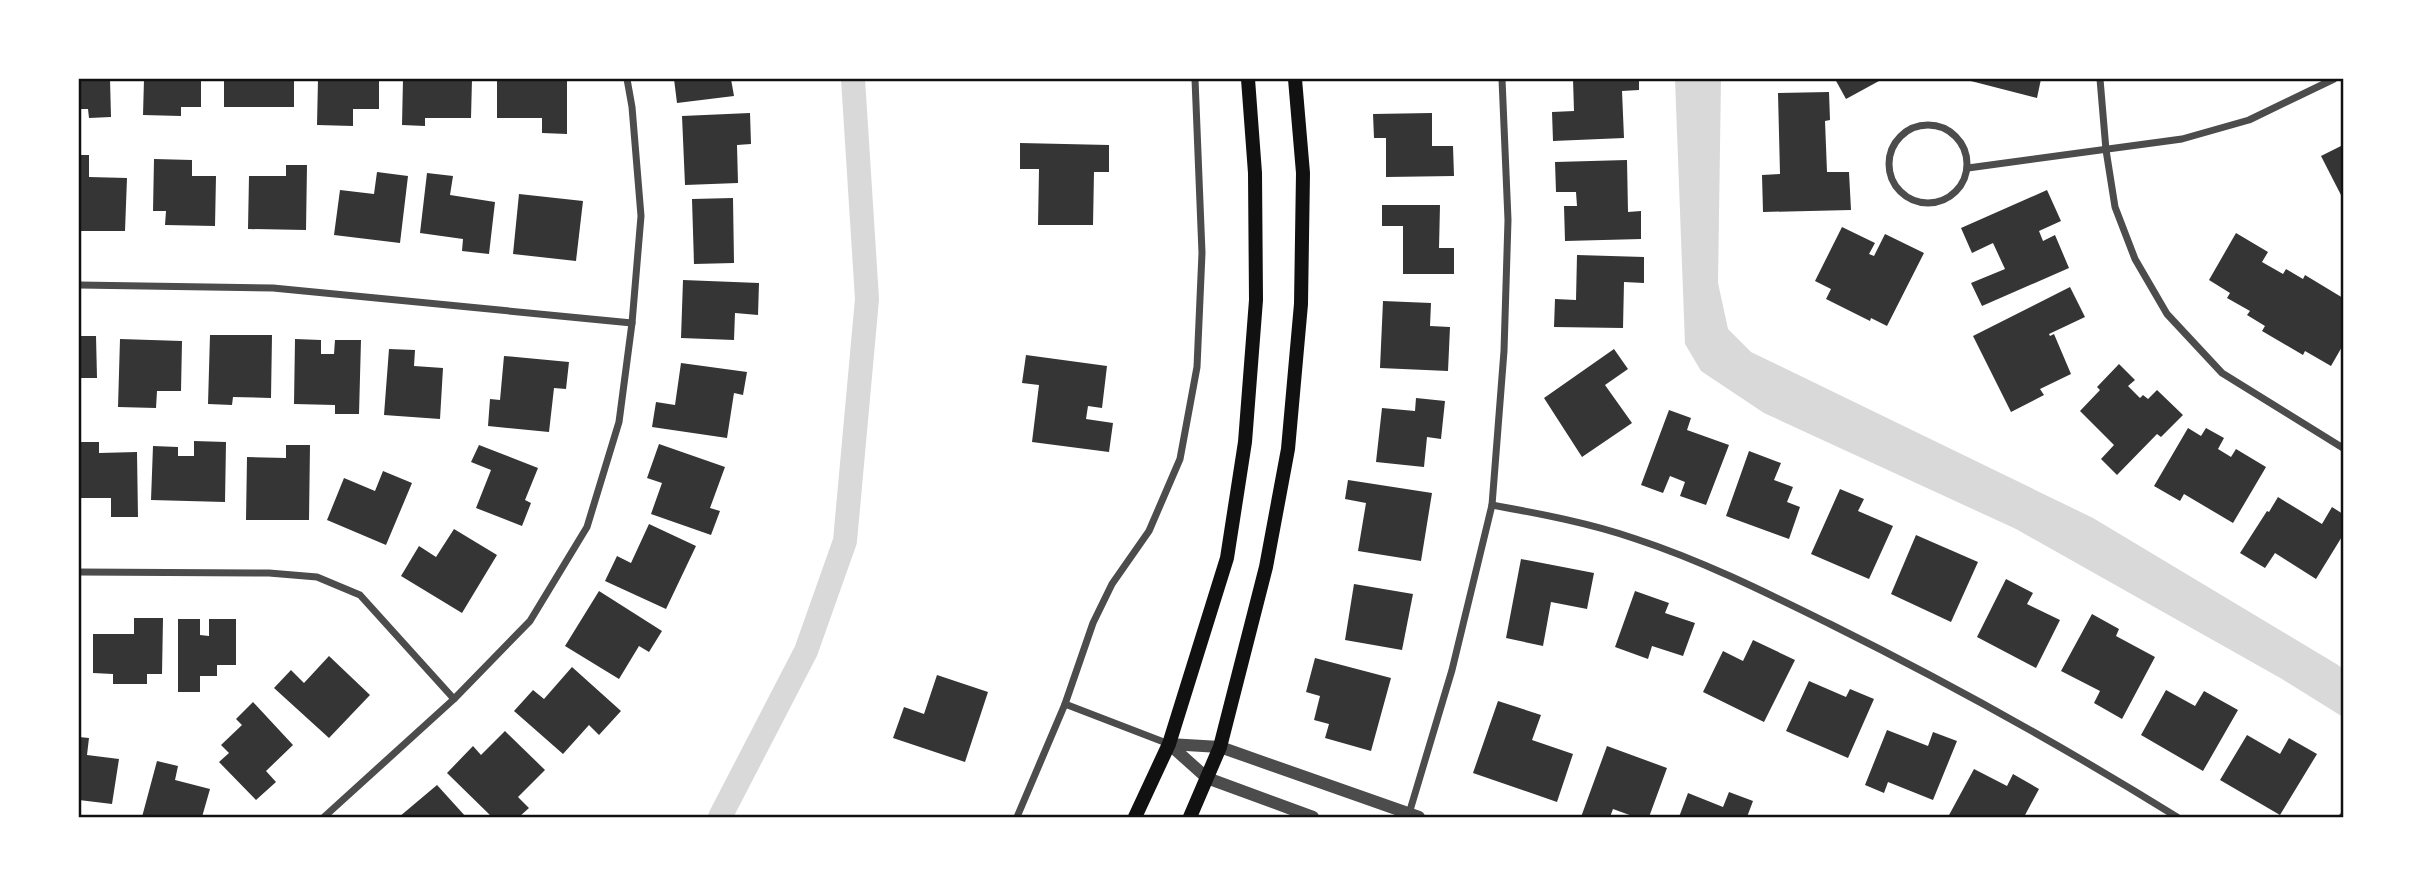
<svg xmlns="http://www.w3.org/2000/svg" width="2422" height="896" font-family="'Source Sans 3',sans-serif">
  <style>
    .water { fill: #d9d9d9 }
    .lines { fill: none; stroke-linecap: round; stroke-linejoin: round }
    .canal { stroke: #d9d9d9; stroke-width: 24 }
    .building { fill: #353535 }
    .minor { stroke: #4c4c4c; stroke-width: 7 }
    .tertiary { stroke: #4c4c4c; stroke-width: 12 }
    .secondary { stroke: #111; stroke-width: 14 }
    .neatline { fill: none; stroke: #111; stroke-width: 2.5 }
  </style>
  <rect width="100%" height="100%" fill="#fff"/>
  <!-- water -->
  <polygon class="water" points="1675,79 1721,79 1718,283 1728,329 1751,352 2093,518 2338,665 2343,669 2343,717 2282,679 2016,529 1764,413 1701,371 1685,344"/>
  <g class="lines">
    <!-- canal -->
    <polyline class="canal" points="720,817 806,651 845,541 867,299 853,79"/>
  </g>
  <!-- building -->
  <g class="building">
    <polygon points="79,79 110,79 111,117 89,118 88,109 79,109"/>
    <polygon points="144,79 201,79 201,107 181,107 181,116 143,115"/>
    <rect x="224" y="79" width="70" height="28"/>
    <polygon points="318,79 379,79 379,109 353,109 353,126 317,125"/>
    <polygon points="403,79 472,79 471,118 425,118 425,126 402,125"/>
    <polygon points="497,79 567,79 567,134 542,133 542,118 497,118"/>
    <polygon points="674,79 731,79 734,96 677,103"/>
    <polygon points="1573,79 1639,79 1639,90 1622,91 1624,138 1553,141 1552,112 1574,111"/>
    <polygon points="1835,79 1878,79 1879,81 1846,99"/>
    <polygon points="1963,79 2041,79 2037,98"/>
    <polygon points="1829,92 1830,120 1825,121 1827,172 1849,172 1851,210 1763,212 1762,175 1780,174 1778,93"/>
    <polygon points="750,113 751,144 737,145 738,183 685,185 682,116"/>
    <polygon points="1432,113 1432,146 1453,146 1454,176 1386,177 1386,138 1374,138 1373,114"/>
    <polygon points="1020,143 1109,145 1109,172 1094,172 1093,225 1038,225 1039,169 1020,169"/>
    <polygon points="2343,145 2343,199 2321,156"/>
    <polygon points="79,155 89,155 89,177 127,178 125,231 79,231"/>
    <polygon points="154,159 192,160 192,176 216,176 215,226 165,225 166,211 153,211"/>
    <polygon points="1627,160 1628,212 1641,211 1641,239 1565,241 1564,206 1577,206 1576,192 1556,192 1555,162"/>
    <polygon points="286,165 307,165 306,230 248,229 249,176 286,176"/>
    <polygon points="377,172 408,176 400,243 334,235 340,190 374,194"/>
    <polygon points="427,173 453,176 450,195 495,202 489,254 462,251 463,239 420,233"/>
    <polygon points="2047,190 2061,221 2039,231 2043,241 2055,235 2069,268 1982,306 1971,283 2005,269 1993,243 1972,253 1961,228"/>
    <polygon points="519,194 583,201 576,261 513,254"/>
    <polygon points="733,198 734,263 694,264 692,199"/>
    <polygon points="1382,205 1440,205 1439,248 1454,248 1454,274 1403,274 1403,226 1382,226"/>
    <polygon points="1842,227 1875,243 1869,254 1874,256 1885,234 1924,253 1887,326 1871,318 1870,321 1826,299 1831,289 1815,281"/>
    <polygon points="2236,233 2268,252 2262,262 2283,274 2286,269 2303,279 2305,275 2343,298 2343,345 2331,366 2305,351 2303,355 2262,331 2265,326 2247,315 2250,311 2227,298 2230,293 2209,280"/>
    <polygon points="1577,255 1644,257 1644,283 1624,282 1623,328 1554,327 1555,299 1576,300"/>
    <polygon points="683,280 759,283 758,315 735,313 734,340 681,338"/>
    <polygon points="2070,287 2085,317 2049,334 2050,336 2054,334 2071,374 2040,389 2044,395 2011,412 1973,336"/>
    <polygon points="1383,301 1431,303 1430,326 1450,327 1448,371 1380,368"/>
    <polygon points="210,335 272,335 271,398 233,397 232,405 208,404"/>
    <polygon points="79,336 96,336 97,378 79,378"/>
    <polygon points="120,339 182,341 181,391 157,391 156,408 118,407"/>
    <polygon points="295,339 321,340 321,354 334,354 335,340 361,340 359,414 335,414 335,405 294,404"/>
    <polygon points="389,349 415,350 414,366 443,368 440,419 384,415"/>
    <polygon points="1614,349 1628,369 1605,385 1632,423 1582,457 1544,398"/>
    <polygon points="1026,355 1107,366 1102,408 1088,406 1086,419 1113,423 1109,452 1032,442 1039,385 1022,383"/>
    <polygon points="504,356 569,362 566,389 554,388 549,432 488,426 490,399 500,400"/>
    <polygon points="681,363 747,372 743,395 734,393 727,438 652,427 656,402 675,405"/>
    <polygon points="2119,364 2135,380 2128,386 2140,398 2143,395 2148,399 2157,390 2183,415 2161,437 2157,434 2117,475 2101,459 2114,445 2080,411 2100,390 2097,387"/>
    <polygon points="1416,398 1445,401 1441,439 1427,437 1424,467 1376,462 1382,408 1415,411"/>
    <polygon points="1669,410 1691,418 1687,430 1729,445 1706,505 1680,496 1685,482 1670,476 1663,493 1641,485"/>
    <polygon points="2188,428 2201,436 2206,428 2224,438 2218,449 2231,457 2236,449 2266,467 2233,523 2184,494 2180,501 2154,486"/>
    <polygon points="194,441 226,442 225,502 151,500 153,446 178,447 178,456 194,456"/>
    <polygon points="79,442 99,442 99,453 137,452 138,517 111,517 111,498 79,498"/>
    <polygon points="659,444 725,467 710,508 720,511 711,535 651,514 662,483 647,478"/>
    <polygon points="286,445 310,445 309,520 246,520 247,457 286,458"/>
    <polygon points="479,445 538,468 525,500 531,503 522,526 476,508 491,470 471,462"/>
    <polygon points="1749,451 1781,463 1774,480 1793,487 1787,502 1800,507 1789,539 1726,516"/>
    <polygon points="383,471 412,483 386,545 327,520 344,478 375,491"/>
    <polygon points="1348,480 1432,493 1421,561 1358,551 1366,503 1345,499"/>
    <polygon points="1840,489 1864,499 1858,511 1893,526 1869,579 1811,554"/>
    <polygon points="2278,497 2322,524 2332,507 2343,514 2343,535 2316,579 2275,553 2265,568 2240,553 2267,511 2269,512"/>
    <polygon points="649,524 696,546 666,609 605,581 617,556 631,563"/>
    <polygon points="454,529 497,555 462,613 401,576 419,546 436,557"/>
    <polygon points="1916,535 1978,562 1951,622 1891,594"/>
    <polygon points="1521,559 1594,573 1587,609 1551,602 1543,646 1506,638"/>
    <polygon points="2006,579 2033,593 2027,604 2060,620 2036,668 1977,637"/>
    <polygon points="1354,584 1413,594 1402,650 1345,640"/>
    <polygon points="599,591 662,631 649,652 639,646 619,679 565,646"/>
    <polygon points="1635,591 1669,603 1665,613 1695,623 1683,656 1652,646 1648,659 1615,647"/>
    <polygon points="2092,614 2119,629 2116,636 2155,657 2122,719 2094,703 2100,691 2061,671"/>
    <polygon points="134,618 163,618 162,674 147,674 147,684 113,684 113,674 93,673 93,634 134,634"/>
    <polygon points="178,619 200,619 200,635 209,636 209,619 236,619 236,665 217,665 217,676 200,676 200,692 178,692"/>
    <polygon points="1753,640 1795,660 1764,722 1703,692 1723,651 1743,661"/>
    <polygon points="329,656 370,695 329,738 274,688 291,670 304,683"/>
    <polygon points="1315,658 1391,678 1371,751 1325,738 1329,724 1314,720 1320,696 1306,692"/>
    <polygon points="572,667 621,711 599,735 589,725 563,754 514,711 533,690 544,699"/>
    <polygon points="937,675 988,692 965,762 893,738 904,707 924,714"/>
    <polygon points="1809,681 1846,697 1850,689 1874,699 1848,758 1786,731"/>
    <polygon points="2166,690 2195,706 2204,691 2238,710 2203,771 2141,735"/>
    <polygon points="1498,701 1541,715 1532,740 1573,754 1557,802 1473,773"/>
    <polygon points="253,702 293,745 266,771 276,782 256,800 219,762 229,753 221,745 242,725 236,719"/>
    <polygon points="1887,730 1928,746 1933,732 1957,741 1933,800 1888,782 1884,793 1865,785"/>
    <polygon points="505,731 545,770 518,797 529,808 519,817 492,817 447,773 473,746 481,755"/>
    <polygon points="2247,735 2280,754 2289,738 2317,754 2280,815 2220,780"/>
    <polygon points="79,737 89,738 87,755 119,759 112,804 79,800"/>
    <polygon points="1607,746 1667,768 1649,817 1635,817 1613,809 1610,817 1581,817"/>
    <polygon points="157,761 178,766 175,780 210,789 202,817 142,817"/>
    <polygon points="1974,769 2007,786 2013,774 2039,789 2024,817 1948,817"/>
    <polygon points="437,785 466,817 399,817"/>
    <polygon points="1729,792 1753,801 1747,817 1679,817 1688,793 1723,807"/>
  </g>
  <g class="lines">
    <!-- minor -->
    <g class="minor">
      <polyline points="2100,79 2106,150 2115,207 2135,259 2167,314 2222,373 2343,448"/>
      <circle cx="1928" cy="164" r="39"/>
      <polyline points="1968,168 2182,139 2249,120 2334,79"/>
      <polyline points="79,285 273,288 632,323"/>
      <path d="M 1492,505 C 1541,514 1590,523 1636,539 C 1703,561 1767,593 1830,624 C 1949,683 2064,747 2177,817"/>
      <polyline points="79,572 269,573 317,577 360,595 454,699"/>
      <polyline points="1065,704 1169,744"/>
      <polyline points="324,817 454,699 530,621 587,527 619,422 632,323 641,216 632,107 627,79"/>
      <polyline points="1017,817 1065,704 1093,623 1112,584 1149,531 1180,459 1197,367 1202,253 1195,79"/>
      <polyline points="1408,817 1452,670 1492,505 1504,351 1508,220 1502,79"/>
      <polyline points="2342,817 2343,816"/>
    </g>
    <!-- tertiary -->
    <g class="tertiary">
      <polyline points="1169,744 1220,747 1419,817"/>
      <polyline points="1169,744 1207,778 1313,817"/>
    </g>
    <!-- secondary -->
    <g class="secondary">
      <polyline points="1135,817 1169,744 1227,558 1245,442 1256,300 1255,173 1248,79"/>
      <polyline points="1190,817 1220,747 1266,567 1288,449 1301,304 1303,173 1295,79"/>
    </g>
  </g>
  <!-- border -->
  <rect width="2422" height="896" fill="none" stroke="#ffffff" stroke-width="161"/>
  <rect x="80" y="80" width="2262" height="736" class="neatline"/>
</svg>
